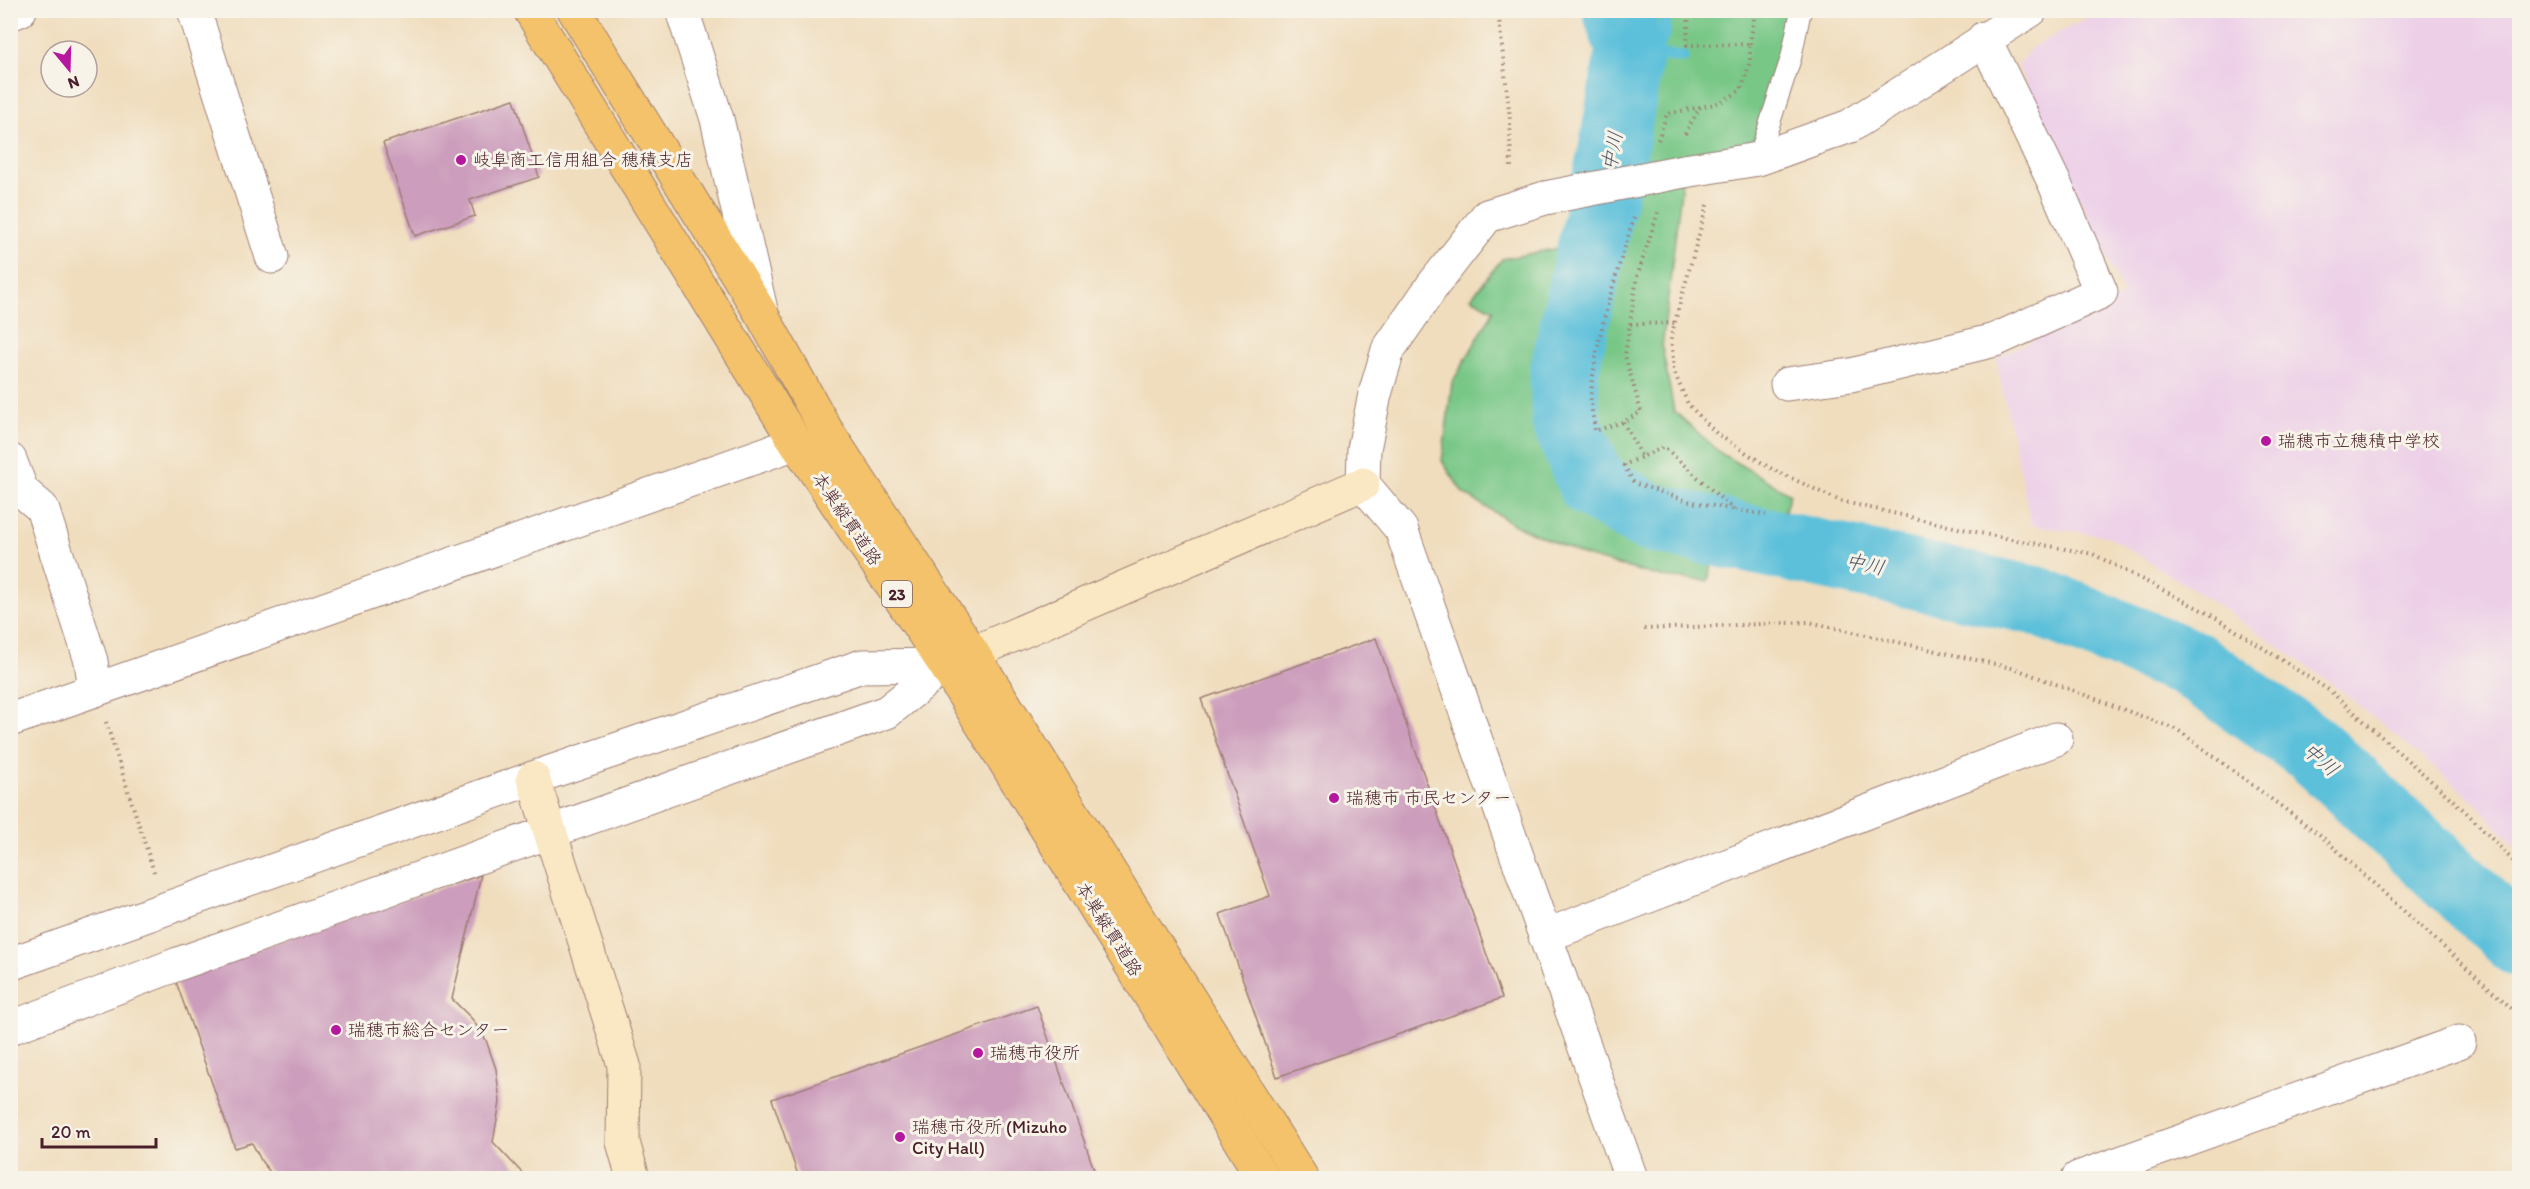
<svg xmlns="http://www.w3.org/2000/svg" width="2530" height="1189" font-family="Itim,'Klee One',sans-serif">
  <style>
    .built { fill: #edd0e8 }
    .green { fill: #78c787; stroke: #617359; stroke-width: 1.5 }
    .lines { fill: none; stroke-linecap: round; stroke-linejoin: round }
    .stream { stroke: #5cc0da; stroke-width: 12 }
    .river { stroke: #5cc0da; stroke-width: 69 }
    .building { fill: #cc9dbc }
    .lane-casing { stroke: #9d7e74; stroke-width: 22 }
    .street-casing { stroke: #9d7e74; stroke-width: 35 }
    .secondary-casing { stroke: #9d7e74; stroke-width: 35 }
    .primary-casing { stroke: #9d7e74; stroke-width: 35 }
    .path { stroke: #9d7e74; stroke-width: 4; stroke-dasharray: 1.5 4.5; stroke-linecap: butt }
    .lane { stroke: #fff; stroke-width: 20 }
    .street { stroke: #fff; stroke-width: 33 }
    .secondary { stroke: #fae7c3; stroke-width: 33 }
    .primary { stroke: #f3c26a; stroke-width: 33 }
    .street-bridge-casing { stroke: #9d7e74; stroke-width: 35; stroke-linecap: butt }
    .street-bridge { stroke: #fff; stroke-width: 33 }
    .poi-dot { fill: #b5179e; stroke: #f7f3e8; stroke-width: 2 }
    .labels { text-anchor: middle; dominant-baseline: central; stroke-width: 6; stroke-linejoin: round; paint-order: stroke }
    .shield { fill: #f7f3e8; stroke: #7e5f64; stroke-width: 1.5 }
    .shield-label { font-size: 16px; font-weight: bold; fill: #4a1f2b }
    .poi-label { font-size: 18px; fill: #4a1f2b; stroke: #f7f3e8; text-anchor: start }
    .street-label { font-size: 18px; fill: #4a1f2b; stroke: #f7f3e8 }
    .water-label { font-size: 20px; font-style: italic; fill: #505768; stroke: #f7f3e8 }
  </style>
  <rect width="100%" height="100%" fill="#f7f3e8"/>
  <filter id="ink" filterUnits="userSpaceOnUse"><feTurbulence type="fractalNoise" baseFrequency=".0167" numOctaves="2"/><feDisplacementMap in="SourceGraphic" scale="12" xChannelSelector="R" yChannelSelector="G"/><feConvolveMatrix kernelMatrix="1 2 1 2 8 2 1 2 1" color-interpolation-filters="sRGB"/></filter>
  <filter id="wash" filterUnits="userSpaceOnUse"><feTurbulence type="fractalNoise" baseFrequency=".008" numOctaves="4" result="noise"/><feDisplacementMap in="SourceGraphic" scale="24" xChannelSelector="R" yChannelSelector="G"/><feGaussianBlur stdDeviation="1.35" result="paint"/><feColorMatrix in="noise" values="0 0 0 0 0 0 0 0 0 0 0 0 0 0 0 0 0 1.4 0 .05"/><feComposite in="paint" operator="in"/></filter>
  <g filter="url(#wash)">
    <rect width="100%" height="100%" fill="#f0ddbd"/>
    <!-- built -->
    <polygon class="built" points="2100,11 2519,11 2519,851 2473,800 2333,684 2219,606 2108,536 2031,525 1996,358 2124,295 2018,66 2031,48"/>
    <!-- green -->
    <path class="green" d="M 1642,11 L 1788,11 C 1779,56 1770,102 1752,144 L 1685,157 L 1662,347 L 1674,411 L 1722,454 L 1790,494 L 1769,562 L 1715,551 L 1708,581 L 1661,577 L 1585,556 L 1515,525 L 1463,493 L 1442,461 L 1452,383 L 1494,310 L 1471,298 L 1502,259 L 1615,237 C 1630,180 1661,67 1642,11 Z"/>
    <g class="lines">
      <!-- stream -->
      <polyline class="stream" points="1665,10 1665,31 1655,55 1683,57"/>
      <!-- river -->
      <polyline class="river" points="1617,10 1630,49 1613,150 1564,372 1566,420 1592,484 1648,517 2037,601 2191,664 2311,748 2520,943"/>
    </g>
    <g id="blocks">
      <!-- building -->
      <g class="building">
        <polygon points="514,99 539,177 470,200 475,216 415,236 383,143"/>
        <polygon points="1376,638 1502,998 1277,1077 1220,914 1270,896 1201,699"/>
        <polygon points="481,875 452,999 472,1019 486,1040 496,1069 500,1102 493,1142 527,1178 275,1178 262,1162 252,1143 235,1148 174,976"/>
        <polygon points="1037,1006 1097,1178 799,1178 772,1099"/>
      </g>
    </g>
  </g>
  <g filter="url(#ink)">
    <use href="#blocks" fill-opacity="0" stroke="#9d7e74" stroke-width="1.5"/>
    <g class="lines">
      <defs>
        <polyline id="lane" points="1758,159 1791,58 1801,10"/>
        <g id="street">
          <polyline points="194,10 272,257"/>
          <polyline points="682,10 717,119 761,310"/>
          <polyline points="10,14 20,10"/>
          <polyline points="1684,171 1758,159 1850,126 2031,10"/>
          <polyline points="1545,198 1487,216 1433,285 1388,350 1375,394 1364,449 1363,484 1401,529 1631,1178"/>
          <polyline points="1787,384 1851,375 1995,340 2101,292 2054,182 1984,38"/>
          <polyline points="10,460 22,491 42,508 91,661 95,690"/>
          <polyline points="10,720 796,443"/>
          <polyline points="1545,936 2056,739"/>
          <polyline points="10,964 533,778 862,666 945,665"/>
          <polyline points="10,1028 178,964 887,712 945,665"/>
          <polyline points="2078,1178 2459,1042"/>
        </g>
        <g id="secondary">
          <polyline points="947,664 1363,484"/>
          <polyline points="533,778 624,1065 623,1142 633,1178"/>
        </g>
        <g id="primary">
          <polyline points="530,10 796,443 945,665 1263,1178"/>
          <polyline points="574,10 762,315 825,428 972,652 1302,1178"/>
        </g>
      </defs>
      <!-- lane casing -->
      <use href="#lane" class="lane-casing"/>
      <!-- street casing -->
      <use href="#street" class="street-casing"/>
      <!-- secondary casing -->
      <use href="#secondary" class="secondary-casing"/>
      <!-- primary casing -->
      <use href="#primary" class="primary-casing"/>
      <!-- path -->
      <g class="path">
        <polyline points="1498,10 1510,119 1511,171"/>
        <polyline points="1750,44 1755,10"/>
        <polyline points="1685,134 1700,107"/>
        <polyline points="1658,140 1667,114 1719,103 1741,90 1750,62 1750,44 1687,45 1689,10"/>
        <polyline points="1707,205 1671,336 1674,372 1688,404 1717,434 1770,468 1840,501 1989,535 2093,554 2213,616 2330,691 2466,812 2520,868"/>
        <path d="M 1634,218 C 1616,275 1596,335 1591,394 C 1590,406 1594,419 1595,431 L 1623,422 L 1641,412 L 1625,355 L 1630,324 L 1674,323"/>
        <polyline points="1630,324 1637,277 1658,212"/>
        <polyline points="1623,422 1642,457"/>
        <polyline points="1734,510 1664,447 1624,465 1634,483 1691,502 1766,515"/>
        <polyline points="1644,629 1809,622 2016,669 2178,730 2320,835 2520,1016"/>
        <polyline points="106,722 155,875"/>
      </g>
      <!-- lane -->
      <use href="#lane" class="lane"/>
      <!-- street -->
      <use href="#street" class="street"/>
      <!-- secondary -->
      <use href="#secondary" class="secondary"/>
      <!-- primary -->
      <use href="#primary" class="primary"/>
      <defs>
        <polyline id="street-bridge" points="1545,198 1684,171"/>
      </defs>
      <!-- street-bridge casing -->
      <use href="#street-bridge" class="street-bridge-casing"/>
      <!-- street-bridge -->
      <use href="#street-bridge" class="street-bridge"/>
    </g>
  </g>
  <!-- markers -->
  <g class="poi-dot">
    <circle cx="461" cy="160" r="6"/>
    <circle cx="2266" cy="441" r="6"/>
    <circle cx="1334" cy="798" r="6"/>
    <circle cx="336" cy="1030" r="6"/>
    <circle cx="978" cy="1053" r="6"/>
    <circle cx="900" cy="1137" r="6"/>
  </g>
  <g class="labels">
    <!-- shield labels -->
    <rect class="shield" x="882" y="581" width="30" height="26" rx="4.5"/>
    <g class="shield-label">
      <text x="897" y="594">23</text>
    </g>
    <!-- poi labels -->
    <g class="poi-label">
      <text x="473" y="160">岐阜商工信用組合 穂積支店</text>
      <text x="2278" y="441">瑞穂市立穂積中学校</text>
      <text x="1346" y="798">瑞穂市 市民センター</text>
      <text x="348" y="1030">瑞穂市総合センター</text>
      <text x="990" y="1053">瑞穂市役所</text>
      <text x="912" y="1127">瑞穂市役所 (Mizuho<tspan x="912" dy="21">City Hall)</tspan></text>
    </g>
    <!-- street labels -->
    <g class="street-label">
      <text transform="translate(847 519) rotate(56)">本巣縦貫道路</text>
      <text transform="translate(1109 929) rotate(58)">本巣縦貫道路</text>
    </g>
    <!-- water labels -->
    <g class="water-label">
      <text transform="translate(1612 151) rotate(-79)">中川</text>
      <text transform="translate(1865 564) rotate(12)">中川</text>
      <text transform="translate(2321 759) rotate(41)">中川</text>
    </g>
  </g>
  <!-- margin -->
  <rect width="2530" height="1189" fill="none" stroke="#f7f3e8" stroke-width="36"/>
  <!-- north arrow -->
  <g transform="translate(69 69) rotate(161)"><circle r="28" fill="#f7f3e8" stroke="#b29e9c" stroke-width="1.5"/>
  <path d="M0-4.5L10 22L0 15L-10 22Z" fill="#b5179e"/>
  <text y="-9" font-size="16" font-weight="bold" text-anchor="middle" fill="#4a1f2b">N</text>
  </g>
  <!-- scale -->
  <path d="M42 1138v9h114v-9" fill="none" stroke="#4a1f2b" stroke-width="3"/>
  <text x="51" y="1138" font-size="18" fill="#4a1f2b" stroke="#f7f3e8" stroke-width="4.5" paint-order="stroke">20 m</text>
</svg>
